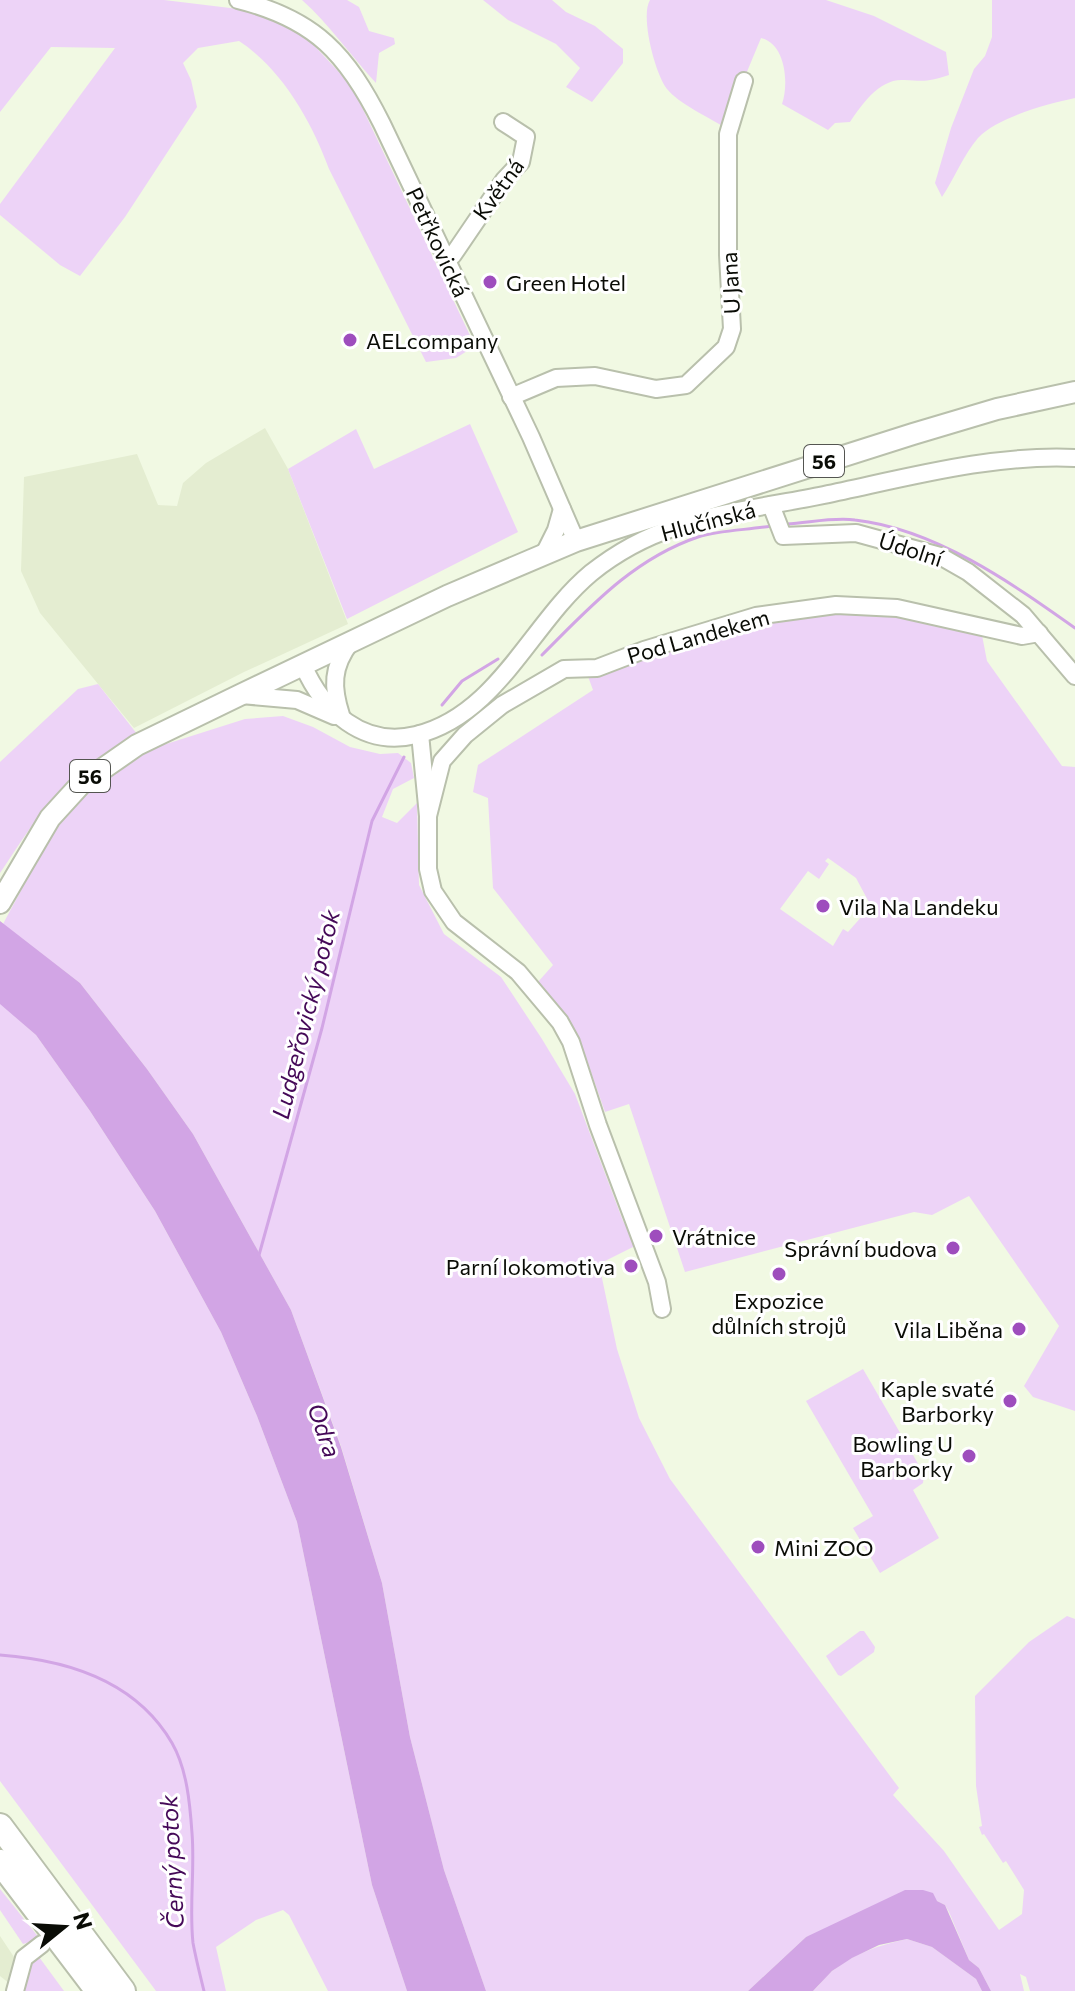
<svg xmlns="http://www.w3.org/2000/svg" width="1075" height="1991" font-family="Commissioner,sans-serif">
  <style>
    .built { fill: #e4edd1 }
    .green { fill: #edd3f7; fill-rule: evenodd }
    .water { fill: #d2a5e5 }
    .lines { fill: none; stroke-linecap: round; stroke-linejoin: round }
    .stream { stroke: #d2a5e5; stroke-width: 3 }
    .minor-casing { stroke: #b9c0ac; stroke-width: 20 }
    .major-casing { stroke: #b9c0ac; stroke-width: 24 }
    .highway-casing { stroke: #b9c0ac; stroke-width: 28 }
    .minor { stroke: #fff; stroke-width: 16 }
    .major { stroke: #fff; stroke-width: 20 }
    .highway { stroke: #fff; stroke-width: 24 }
    .poi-dot { fill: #9e4dbd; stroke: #fff; stroke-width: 3 }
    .labels { text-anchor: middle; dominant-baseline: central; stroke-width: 6; stroke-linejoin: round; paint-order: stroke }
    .shield { fill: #fff; stroke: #545551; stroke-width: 2 }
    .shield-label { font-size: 20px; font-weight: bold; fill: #0a0c06 }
    .street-label { font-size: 22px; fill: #0a0c06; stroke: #fff }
    .poi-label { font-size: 22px; fill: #0a0c06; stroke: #fff; text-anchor: start }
    .water-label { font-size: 24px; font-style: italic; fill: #450958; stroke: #fff }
  </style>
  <rect width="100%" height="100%" fill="#f1f9e3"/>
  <!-- built -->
  <g class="built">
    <polygon points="265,428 288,469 348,624 244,672 134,728 40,613 21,571 24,477 137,454 158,505 177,506 183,483 206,463"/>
    <polygon points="0,1936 18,1963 10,1984 0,1976"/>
  </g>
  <!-- green -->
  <g class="green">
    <path d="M 0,0 L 164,0 L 255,11 L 270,16 L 310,41 L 352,86 L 475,346 L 456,358 L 426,362 L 329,169 C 312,122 282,69 239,41 L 198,48 L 183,63 L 191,80 L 197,107 L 125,217 L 80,276 L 60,265 L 0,215 L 0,204 L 115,48 L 51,47 L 0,112 Z"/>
    <path d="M 302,0 L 347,0 L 359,7 L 369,31 L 394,38 L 395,44 L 379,53 L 376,83 C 351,56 329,24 302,0 Z"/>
    <polygon points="483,0 552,0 566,12 595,26 623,49 623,63 592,102 566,87 580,68 556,44 508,20"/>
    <path d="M 650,0 L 826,0 L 874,16 L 946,52 L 949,75 C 928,82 925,81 904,80 C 880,78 862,104 850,122 L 835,123 L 828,130 L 782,104 C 789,84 786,44 761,38 L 724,127 C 708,117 678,103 667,89 C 655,74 640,16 650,0 Z"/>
    <path d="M 992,0 L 1075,0 L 1075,98 C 1047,104 998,117 978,138 C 964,154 954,179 942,197 L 935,183 L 951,128 L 974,69 L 985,56 L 992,37 Z"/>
    <polygon points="470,424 518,532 347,619 288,469 356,429 374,469"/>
    <path d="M 868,609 L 981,630 L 987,661 L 1062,766 L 1075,767 L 1075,1411 L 1033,1397 L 1024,1386 L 1059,1326 L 969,1196 L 932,1215 L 914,1212 L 685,1272 L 629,1104 L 605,1112 L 580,1041 L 538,982 L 553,965 L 493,888 L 488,798 L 473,792 L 478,765 L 593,690 L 586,671 L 757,619 ZM 828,858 L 856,878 L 871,906 L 848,932 L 843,929 L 833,946 L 780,909 L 808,871 L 819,879 L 829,864 L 825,861 Z"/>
    <path d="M 98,684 L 137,734 C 111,752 83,768 61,791 C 37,815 19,845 0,873 L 0,762 L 78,689 Z"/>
    <polygon points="283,716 313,727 350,747 380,754 398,753 411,763 414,778 393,789 382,817 397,823 417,803 419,885 444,934 501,977 542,1039 575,1094 623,1221 637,1245 599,1264 617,1349 639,1418 670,1479 899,1788 893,1795 944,1851 999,1930 1022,1914 1024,1890 1006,1861 1003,1863 984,1834 982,1835 979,1827 982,1826 976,1786 975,1696 1029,1642 1067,1616 1075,1619 1075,1991 1030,1991 1026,1977 1020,1974 1024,1991 991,1991 979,1968 969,1960 949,1912 945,1905 937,1901 806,1937 748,1991 486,1991 444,1870 410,1737 382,1583 341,1446 291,1310 193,1134 147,1069 80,983 3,924 55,827 93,785 141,752 245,719"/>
    <polygon points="0,1003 36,1035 90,1111 155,1211 221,1332 257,1416 297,1522 372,1885 407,1991 328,1991 289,1915 283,1910 256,1920 216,1947 226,1991 156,1991 0,1781"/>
    <polygon points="863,1369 924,1474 923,1483 913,1490 939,1538 880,1573 853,1528 873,1516 806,1401"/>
    <polygon points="860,1631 864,1631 875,1647 874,1652 841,1676 838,1675 826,1656"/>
    <polygon points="0,1889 40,1939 23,1944 0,1910"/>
    <path d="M 907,1939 L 932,1947 L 976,1979 L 982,1991 L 813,1991 C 820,1985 824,1978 831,1972 C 853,1954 879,1945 907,1939 Z"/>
    <polygon points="39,1957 64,1991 21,1991 33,1958"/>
  </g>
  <!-- water -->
  <g class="water">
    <polygon points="0,921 80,983 147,1069 193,1134 291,1310 341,1447 382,1583 410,1737 444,1870 486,1991 407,1991 372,1885 297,1522 257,1416 221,1332 155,1211 90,1111 36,1035 0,1004"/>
    <polygon points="905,1890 923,1890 933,1893 937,1901 945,1905 969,1960 979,1968 991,1991 982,1991 976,1979 932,1947 907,1939 879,1945 852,1958 832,1971 813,1991 748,1991 806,1937"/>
  </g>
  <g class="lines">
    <!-- stream -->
    <g class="stream">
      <path d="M 787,524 C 808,523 833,517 855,520 C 935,529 1010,582 1075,628"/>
      <path d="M 542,655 C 589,608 633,559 698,537 C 720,530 748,530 771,526"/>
      <polyline points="442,705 462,681 498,659"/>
      <polyline points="259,1255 322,1028 372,821 404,757"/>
      <path d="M 0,1655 C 68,1660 136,1681 172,1743 C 187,1769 190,1804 192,1833 C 195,1869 189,1907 193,1943 C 196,1959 200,1975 204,1991"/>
    </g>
    <defs>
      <g id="minor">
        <path d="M 238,0 C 315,19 347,54 382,124 L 531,437 L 576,541"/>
        <polyline points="447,260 453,255 504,180 521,162 526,137 503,122"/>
        <polyline points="511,397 556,378 595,376 656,389 686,385 726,347 732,329 728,255 728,134 744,81"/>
        <polyline points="771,505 783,536 856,533 940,556 968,572 1023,615 1075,676"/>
        <polyline points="544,554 556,530 562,509"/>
        <path d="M 303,665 C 323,711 363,748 416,735 C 498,715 531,623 591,573 C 616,553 645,537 676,527 C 723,511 775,505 824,495 C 906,478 991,454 1075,458"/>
        <polyline points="241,695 297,700 334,716"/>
        <path d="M 341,715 C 332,687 332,667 350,643"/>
        <polyline points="420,734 428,816 428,869 433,891 454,922 518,972 560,1022 571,1042 598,1125 657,1282 662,1309"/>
        <polyline points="428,816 442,761 465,735 502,705 564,669 597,668 644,650 756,616 836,605 897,608 1022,636 1039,633"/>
        <polyline points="15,1991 24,1958 42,1944"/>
      </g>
      <polyline id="major" points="0,903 50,818 81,784 137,745 240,695 447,596 576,541 913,434 997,409 1075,392"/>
      <g id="highway">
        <polyline points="0,1826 123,1991"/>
        <polyline points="0,1862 98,1991"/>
      </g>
    </defs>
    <!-- minor casing -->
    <use href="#minor" class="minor-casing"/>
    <!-- major casing -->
    <use href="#major" class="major-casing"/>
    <!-- highway casing -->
    <use href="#highway" class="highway-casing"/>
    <!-- minor -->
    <use href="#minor" class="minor"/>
    <!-- major -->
    <use href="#major" class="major"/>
    <!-- highway -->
    <use href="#highway" class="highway"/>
  </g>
  <!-- markers -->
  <g class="poi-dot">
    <circle cx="490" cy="282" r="8"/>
    <circle cx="350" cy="340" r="8"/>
    <circle cx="823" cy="906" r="8"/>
    <circle cx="656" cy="1236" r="8"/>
    <circle cx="953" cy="1248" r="8"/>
    <circle cx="631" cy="1266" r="8"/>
    <circle cx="779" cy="1274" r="8"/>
    <circle cx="1019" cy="1329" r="8"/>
    <circle cx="1010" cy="1401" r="8"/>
    <circle cx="969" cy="1456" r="8"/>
    <circle cx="758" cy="1547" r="8"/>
  </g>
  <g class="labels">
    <!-- shield labels -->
    <g class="shield">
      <rect x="804" y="445" width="40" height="32" rx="6"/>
      <rect x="70" y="760" width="40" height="32" rx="6"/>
    </g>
    <g class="shield-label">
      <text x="824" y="461">56</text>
      <text x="90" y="776">56</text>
    </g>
    <!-- street labels -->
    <g class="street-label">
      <text transform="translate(498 189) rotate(-54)">Květná</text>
      <text transform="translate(438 242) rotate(65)">Petřkovická</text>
      <text transform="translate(730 283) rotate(-93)">U Jana</text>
      <text transform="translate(708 521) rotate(-15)">Hlučínská</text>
      <text transform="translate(911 549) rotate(18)">Údolní</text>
      <text transform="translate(698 636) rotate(-16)">Pod Landekem</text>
    </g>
    <!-- poi labels -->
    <g class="poi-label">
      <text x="506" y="282">Green Hotel</text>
      <text x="366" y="340">AELcompany</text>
      <text x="839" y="906">Vila Na Landeku</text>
      <text x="672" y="1236">Vrátnice</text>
      <text x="937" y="1248" text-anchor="end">Správní budova</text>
      <text x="615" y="1266" text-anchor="end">Parní lokomotiva</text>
      <text x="779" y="1300" text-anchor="middle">Expozice<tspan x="779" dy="25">důlních strojů</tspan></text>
      <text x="1003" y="1329" text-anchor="end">Vila Liběna</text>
      <text x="994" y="1388" text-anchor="end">Kaple svaté<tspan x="994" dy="25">Barborky</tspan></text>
      <text x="953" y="1443" text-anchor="end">Bowling U<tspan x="953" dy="25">Barborky</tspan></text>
      <text x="774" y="1547">Mini ZOO</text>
    </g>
    <!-- water labels -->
    <g class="water-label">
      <text transform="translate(305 1014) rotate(-76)">Ludgeřovický potok</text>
      <text transform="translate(325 1430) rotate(71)">Odra</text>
      <text transform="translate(171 1862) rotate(-93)">Černý potok</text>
    </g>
  </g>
  <!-- north arrow -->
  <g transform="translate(64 1927) rotate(72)" stroke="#ffffff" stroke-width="6" paint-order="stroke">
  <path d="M0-6L14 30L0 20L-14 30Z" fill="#0a0c06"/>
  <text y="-12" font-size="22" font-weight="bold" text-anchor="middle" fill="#0a0c06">N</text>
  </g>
</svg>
